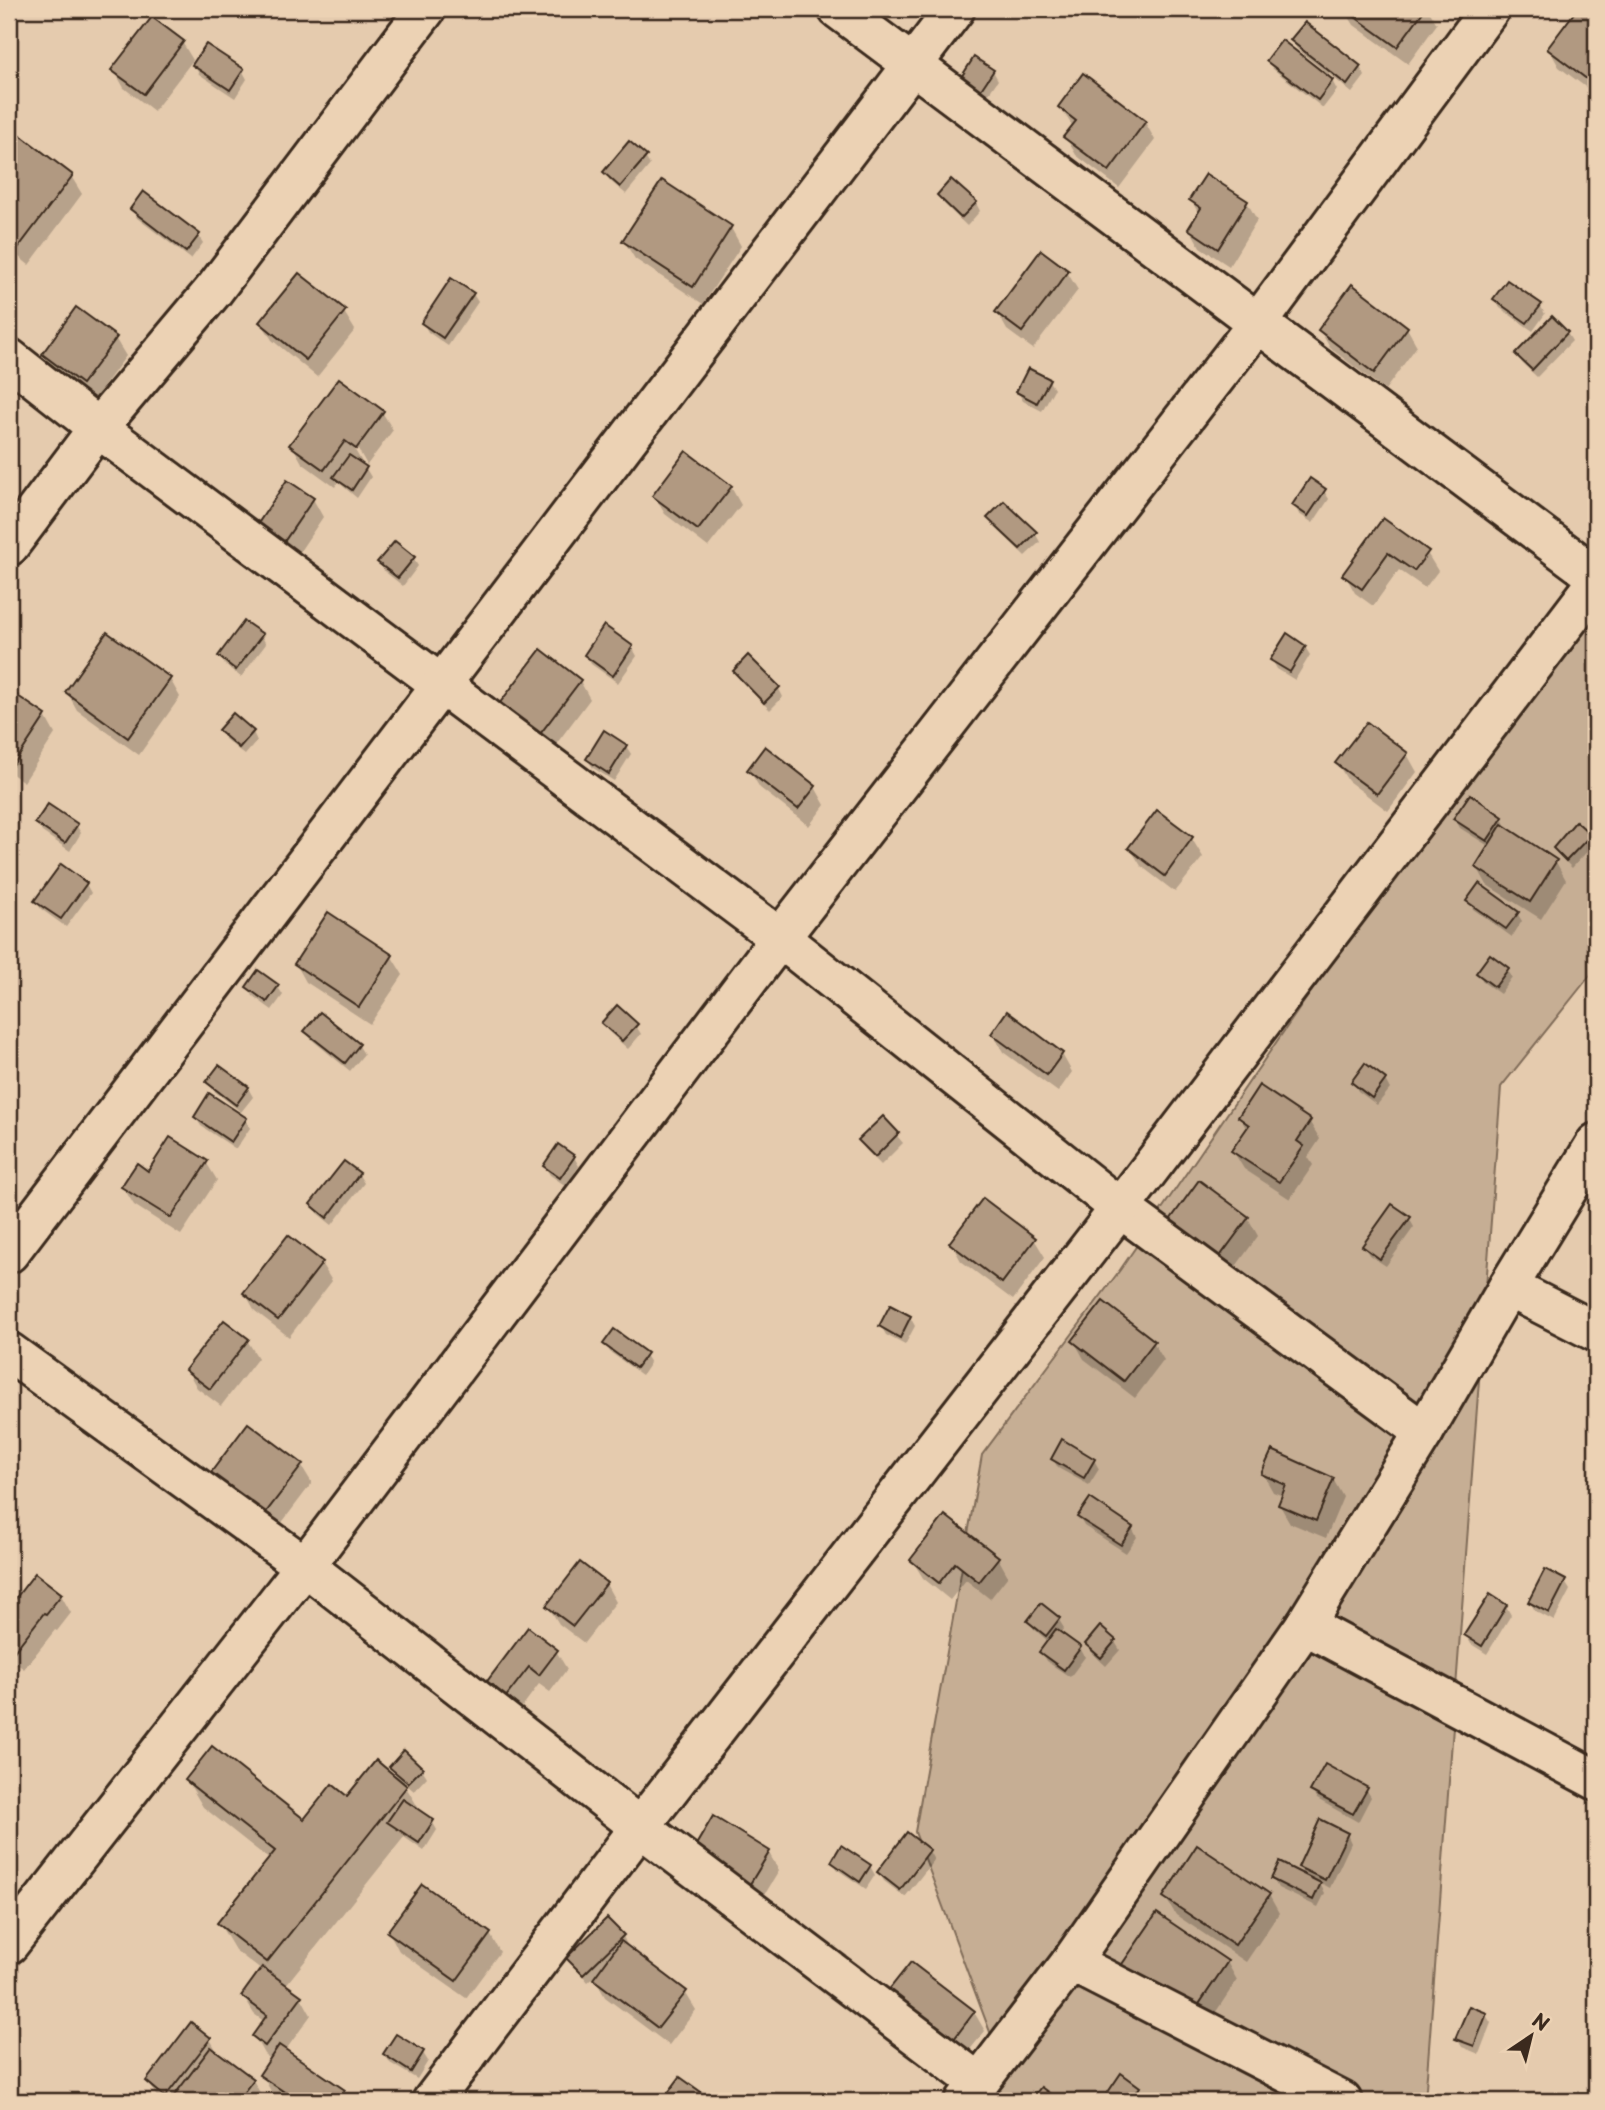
<svg xmlns="http://www.w3.org/2000/svg" width="1605" height="2110" font-family="'Playpen Sans',sans-serif">
  <style>
    .green { fill: #c6ae94; stroke: #806c59; stroke-width: 2 }
    .shadow { fill: #0003 }
    .building { fill: #b19981; stroke: #3b2a1e; stroke-width: 2 }
    .lines { fill: none; stroke-linecap: round; stroke-linejoin: round }
    .street-casing { stroke: #3b2a1e; stroke-width: 44 }
    .street { stroke: #ecd2b4; stroke-width: 38 }
  </style>
  <rect width="100%" height="100%" fill="#e5cbae"/>
  <filter id="ink" filterUnits="userSpaceOnUse"><feTurbulence type="fractalNoise" baseFrequency=".0143" numOctaves="2"/><feDisplacementMap in="SourceGraphic" scale="14" xChannelSelector="R" yChannelSelector="G"/><feConvolveMatrix kernelMatrix="1 2 1 2 8 2 1 2 1" color-interpolation-filters="sRGB"/></filter>
  <g filter="url(#ink)">
    <!-- green -->
    <polygon class="green" points="1596,576 1596,968 1501,1087 1425,2101 965,2101 999,2056 915,1832 982,1455 1120,1270"/>
    <!-- shadow -->
    <g class="shadow">
      <polygon points="1344,9 1428,9 1437,24 1408,64 1354,25"/>
      <polygon points="1579,9 1596,9 1596,95 1559,67 1549,49"/>
      <polygon points="1292,41 1360,67 1365,76 1352,93 1328,73 1337,90 1323,108 1273,69 1268,61 1322,73 1324,71 1297,49"/>
      <polygon points="182,42 193,60 154,111 124,88 114,70"/>
      <polygon points="194,65 242,70 247,79 235,98 199,74"/>
      <polygon points="993,71 998,80 985,99 967,88"/>
      <polygon points="1060,107 1145,122 1155,140 1119,188 1076,155 1066,137 1073,127"/>
      <polygon points="11,131 71,176 82,194 29,265 9,249 9,134"/>
      <polygon points="645,157 650,165 626,194 610,181 605,172"/>
      <polygon points="939,196 976,203 980,211 967,226 944,204"/>
      <polygon points="1191,200 1247,202 1257,220 1229,266 1200,247 1190,229 1199,214"/>
      <polygon points="132,209 198,235 203,243 191,259 137,218"/>
      <polygon points="731,228 741,246 703,304 635,259 624,241"/>
      <polygon points="1067,272 1078,290 1033,349 1007,330 997,312"/>
      <polygon points="473,294 478,302 448,346 428,332 423,323"/>
      <polygon points="1495,299 1540,305 1545,314 1533,331 1500,308"/>
      <polygon points="344,312 355,330 317,377 272,340 261,322"/>
      <polygon points="1407,328 1417,346 1385,390 1330,348 1320,330"/>
      <polygon points="1567,333 1572,341 1537,377 1522,363 1518,355"/>
      <polygon points="115,338 126,356 93,401 54,373 44,354"/>
      <polygon points="1049,381 1054,389 1042,411 1023,401 1018,392"/>
      <polygon points="382,412 393,430 367,465 353,440 350,442 371,477 357,498 338,482 335,487 302,463 292,445"/>
      <polygon points="731,487 741,505 708,547 665,514 654,496"/>
      <polygon points="1324,491 1329,499 1313,523 1299,514 1294,505"/>
      <polygon points="313,499 323,517 286,572 261,555"/>
      <polygon points="990,518 1035,533 1040,542 1025,556 994,526"/>
      <polygon points="1383,521 1427,553 1438,571 1425,588 1399,570 1373,606 1355,593 1345,575"/>
      <polygon points="413,558 418,566 403,586 384,571 379,562"/>
      <polygon points="261,635 266,644 241,677 225,665 220,656"/>
      <polygon points="632,647 637,656 618,683 591,664 586,655"/>
      <polygon points="1305,647 1310,655 1295,680 1277,669 1272,660"/>
      <polygon points="748,658 779,689 783,697 770,710 740,680 735,672"/>
      <polygon points="170,679 180,697 139,755 77,710 67,692"/>
      <polygon points="580,681 590,699 551,751 501,704"/>
      <polygon points="9,692 45,716 55,734 24,782 9,772"/>
      <polygon points="220,730 253,732 257,741 245,755 225,739"/>
      <polygon points="626,746 631,754 614,781 593,768 588,760"/>
      <polygon points="1407,754 1417,772 1388,811 1348,781 1337,763"/>
      <polygon points="749,770 815,787 825,805 809,826 760,788"/>
      <polygon points="1158,812 1192,839 1203,857 1175,892 1141,866 1130,848"/>
      <polygon points="1502,818 1506,827 1505,829 1556,862 1566,880 1541,919 1487,885 1477,867 1490,847 1460,828 1455,819"/>
      <polygon points="37,823 76,825 81,833 70,851 42,832"/>
      <polygon points="1589,836 1594,844 1572,868 1560,856 1555,848"/>
      <polygon points="86,884 91,893 66,927 41,909 36,901"/>
      <polygon points="1469,901 1517,913 1522,921 1512,937 1473,909"/>
      <polygon points="328,915 392,957 403,975 370,1024 306,982 296,964"/>
      <polygon points="1507,969 1512,977 1500,994 1483,982 1479,973"/>
      <polygon points="258,973 278,987 283,995 272,1010 253,996 248,987"/>
      <polygon points="603,1023 636,1026 641,1034 628,1049 608,1031"/>
      <polygon points="306,1031 359,1046 364,1054 350,1071 311,1039"/>
      <polygon points="993,1034 1062,1054 1072,1072 1058,1092 1003,1052"/>
      <polygon points="1385,1080 1390,1089 1377,1105 1358,1091 1353,1082"/>
      <polygon points="208,1082 248,1088 253,1097 241,1112 213,1090"/>
      <polygon points="1240,1117 1309,1121 1320,1139 1308,1157 1313,1165 1290,1199 1244,1169 1233,1151 1247,1130"/>
      <polygon points="196,1118 246,1119 250,1128 236,1149 201,1126"/>
      <polygon points="883,1119 903,1143 881,1165 865,1149 860,1141"/>
      <polygon points="574,1157 579,1166 566,1186 550,1175 545,1167"/>
      <polygon points="206,1162 217,1180 181,1235 134,1205 123,1187 148,1173"/>
      <polygon points="344,1163 359,1175 364,1183 332,1225 317,1213 313,1204"/>
      <polygon points="1248,1218 1258,1236 1226,1280 1178,1245"/>
      <polygon points="1409,1218 1414,1227 1386,1266 1369,1255 1364,1246"/>
      <polygon points="1034,1239 1045,1257 1013,1300 961,1261 951,1243"/>
      <polygon points="321,1263 332,1281 289,1337 255,1311 245,1293"/>
      <polygon points="910,1317 915,1326 905,1345 886,1335 881,1326"/>
      <polygon points="247,1340 258,1358 221,1406 197,1388 187,1370"/>
      <polygon points="1074,1341 1153,1342 1164,1360 1135,1398 1084,1359"/>
      <polygon points="606,1344 645,1355 650,1363 642,1375 610,1352"/>
      <polygon points="1053,1459 1094,1460 1099,1469 1089,1485 1058,1468"/>
      <polygon points="301,1465 312,1483 271,1537 218,1497"/>
      <polygon points="1263,1474 1333,1479 1343,1497 1326,1538 1290,1523 1279,1504 1283,1496 1273,1492"/>
      <polygon points="1079,1517 1132,1528 1137,1537 1126,1553 1084,1526"/>
      <polygon points="998,1558 1008,1576 990,1599 966,1580 950,1600 923,1578 912,1560"/>
      <polygon points="35,1575 61,1595 71,1613 57,1631 55,1630 24,1669 9,1658 9,1610"/>
      <polygon points="1565,1582 1570,1590 1554,1621 1535,1611 1530,1602"/>
      <polygon points="606,1584 616,1602 584,1643 559,1624 548,1606"/>
      <polygon points="1041,1606 1059,1620 1064,1628 1060,1633 1080,1648 1085,1657 1070,1677 1046,1661 1041,1652 1049,1642 1034,1629 1029,1621"/>
      <polygon points="1506,1606 1511,1615 1487,1654 1471,1644 1466,1635"/>
      <polygon points="1101,1628 1115,1642 1120,1650 1106,1666 1092,1653 1087,1645"/>
      <polygon points="556,1651 567,1669 550,1692 539,1684 516,1715 487,1685"/>
      <polygon points="391,1767 422,1769 427,1777 414,1791 403,1782 422,1814 432,1821 437,1830 424,1851 404,1837 285,1986 301,1997 311,2015 285,2051 344,2092 349,2101 284,2101 272,2093 262,2075 272,2060 264,2054 254,2036 265,2022 254,2014 243,1996 262,1971 235,1950 219,1923 270,1860 203,1807 187,1780 304,1822 347,1799 400,1782"/>
      <polygon points="1366,1789 1371,1797 1358,1822 1317,1799 1312,1791"/>
      <polygon points="1347,1834 1351,1843 1330,1888 1319,1882 1325,1893 1318,1907 1278,1888 1273,1879 1305,1877 1299,1867"/>
      <polygon points="929,1851 934,1860 905,1897 884,1881 879,1872"/>
      <polygon points="769,1853 779,1871 753,1914 698,1880"/>
      <polygon points="833,1862 870,1866 875,1875 866,1889 838,1870"/>
      <polygon points="1269,1895 1279,1913 1246,1962 1176,1915 1165,1897"/>
      <polygon points="389,1932 490,1934 500,1952 466,1998 399,1951"/>
      <polygon points="623,1936 627,1945 625,1947 685,1992 696,2010 669,2045 605,1997 594,1977 588,1982 568,1958"/>
      <polygon points="1227,1962 1237,1980 1198,2039 1128,1991"/>
      <polygon points="911,1964 974,2012 985,2031 955,2068"/>
      <polygon points="1486,2015 1491,2023 1479,2054 1462,2047 1457,2039"/>
      <polygon points="396,2036 423,2053 428,2061 417,2079 390,2063 385,2054"/>
      <polygon points="210,2039 219,2055 253,2080 263,2098 261,2101 158,2099 148,2081"/>
      <polygon points="680,2079 700,2094 704,2101 664,2101"/>
      <polygon points="1139,2088 1144,2096 1141,2101 1109,2101 1107,2098"/>
    </g>
    <!-- building -->
    <g class="building">
      <polygon points="1344,9 1425,9 1397,47"/>
      <polygon points="1577,9 1596,9 1596,86 1547,49"/>
      <polygon points="152,17 184,41 144,94 111,70"/>
      <polygon points="1305,22 1361,66 1347,85 1290,40"/>
      <polygon points="1282,40 1333,80 1318,100 1266,61"/>
      <polygon points="206,44 244,69 230,90 192,65"/>
      <polygon points="974,57 994,70 980,91 960,79"/>
      <polygon points="1083,73 1146,121 1109,171 1063,137 1076,121 1058,107"/>
      <polygon points="11,128 73,175 18,248 9,240 9,131"/>
      <polygon points="629,141 647,156 620,187 603,172"/>
      <polygon points="1206,174 1248,201 1218,249 1188,229 1201,208 1189,200"/>
      <polygon points="951,179 977,202 961,218 937,195"/>
      <polygon points="662,180 732,226 693,287 622,241"/>
      <polygon points="143,191 200,234 186,252 130,209"/>
      <polygon points="1041,250 1069,271 1022,332 995,312"/>
      <polygon points="299,273 346,310 306,360 259,322"/>
      <polygon points="451,278 474,293 443,338 421,323"/>
      <polygon points="1507,280 1542,304 1527,323 1493,299"/>
      <polygon points="1352,284 1408,327 1374,373 1318,330"/>
      <polygon points="76,307 117,337 82,384 42,354"/>
      <polygon points="1552,316 1568,332 1532,370 1515,354"/>
      <polygon points="1028,368 1050,379 1037,403 1016,392"/>
      <polygon points="339,378 384,411 356,449 345,441 324,470 289,445"/>
      <polygon points="686,451 732,486 698,530 652,496"/>
      <polygon points="349,455 367,467 352,490 333,477"/>
      <polygon points="1310,478 1326,489 1308,516 1292,505"/>
      <polygon points="287,480 314,498 275,555 249,537"/>
      <polygon points="1004,501 1037,532 1020,549 987,518"/>
      <polygon points="1383,518 1429,551 1414,571 1388,553 1362,589 1342,575"/>
      <polygon points="395,541 415,557 398,578 377,562"/>
      <polygon points="244,621 263,634 236,670 218,656"/>
      <polygon points="604,625 633,646 613,676 584,655"/>
      <polygon points="107,632 171,678 128,738 65,692"/>
      <polygon points="1287,633 1306,646 1290,672 1270,660"/>
      <polygon points="541,649 581,680 540,734 499,704"/>
      <polygon points="748,655 780,687 764,703 733,671"/>
      <polygon points="9,690 46,715 13,765 9,762"/>
      <polygon points="233,713 254,731 239,748 218,730"/>
      <polygon points="1367,722 1408,753 1377,794 1335,763"/>
      <polygon points="604,730 627,745 609,774 586,759"/>
      <polygon points="765,746 816,786 798,809 747,770"/>
      <polygon points="1470,794 1503,817 1487,841 1453,819"/>
      <polygon points="48,804 78,824 65,843 35,823"/>
      <polygon points="1157,810 1193,837 1165,876 1128,848"/>
      <polygon points="1576,821 1591,835 1566,861 1553,848"/>
      <polygon points="1502,824 1557,860 1530,902 1475,867"/>
      <polygon points="61,864 87,883 61,919 34,901"/>
      <polygon points="1479,883 1519,912 1506,929 1466,901"/>
      <polygon points="328,912 393,955 359,1007 294,964"/>
      <polygon points="1490,954 1509,968 1495,987 1476,973"/>
      <polygon points="258,970 279,985 267,1002 246,987"/>
      <polygon points="617,1005 638,1024 622,1041 601,1023"/>
      <polygon points="1007,1011 1063,1053 1047,1075 991,1034"/>
      <polygon points="320,1012 360,1044 345,1063 304,1031"/>
      <polygon points="1365,1063 1386,1079 1372,1098 1351,1082"/>
      <polygon points="219,1065 249,1087 236,1105 206,1082"/>
      <polygon points="1259,1085 1311,1120 1297,1141 1304,1146 1279,1182 1231,1151 1249,1125 1238,1117"/>
      <polygon points="209,1093 247,1118 231,1142 194,1117"/>
      <polygon points="883,1116 899,1133 875,1157 858,1140"/>
      <polygon points="170,1137 208,1161 171,1218 121,1187 137,1163 148,1171"/>
      <polygon points="558,1144 575,1156 560,1178 543,1166"/>
      <polygon points="344,1161 360,1173 327,1218 310,1204"/>
      <polygon points="1199,1180 1249,1217 1215,1263 1165,1227"/>
      <polygon points="983,1198 1036,1238 1002,1283 949,1243"/>
      <polygon points="1392,1204 1411,1217 1380,1259 1362,1246"/>
      <polygon points="288,1235 323,1262 278,1320 243,1293"/>
      <polygon points="1103,1301 1155,1341 1124,1381 1072,1341"/>
      <polygon points="890,1305 911,1316 900,1338 879,1326"/>
      <polygon points="224,1320 249,1339 210,1389 185,1370"/>
      <polygon points="614,1329 647,1353 636,1368 603,1344"/>
      <polygon points="248,1423 303,1464 260,1520 206,1479"/>
      <polygon points="1062,1439 1095,1459 1084,1478 1051,1459"/>
      <polygon points="1272,1450 1334,1478 1316,1521 1278,1505 1286,1485 1261,1474"/>
      <polygon points="1090,1498 1133,1527 1121,1545 1077,1517"/>
      <polygon points="945,1515 999,1557 979,1582 955,1563 939,1583 910,1560"/>
      <polygon points="580,1562 607,1583 573,1626 546,1606"/>
      <polygon points="1545,1569 1566,1580 1549,1613 1528,1602"/>
      <polygon points="35,1573 62,1594 46,1614 44,1613 13,1653 9,1649 9,1607"/>
      <polygon points="1490,1594 1507,1605 1482,1646 1464,1635"/>
      <polygon points="1041,1603 1060,1618 1046,1636 1027,1621"/>
      <polygon points="1100,1626 1116,1640 1101,1658 1085,1644"/>
      <polygon points="528,1627 558,1650 539,1675 529,1667 505,1698 485,1684"/>
      <polygon points="1056,1629 1081,1647 1064,1670 1039,1652"/>
      <polygon points="212,1746 304,1819 332,1784 347,1796 376,1760 407,1786 267,1962 217,1923 275,1851 185,1780"/>
      <polygon points="404,1750 423,1768 408,1783 389,1767"/>
      <polygon points="1325,1764 1368,1788 1353,1814 1310,1791"/>
      <polygon points="403,1799 434,1820 419,1843 387,1822"/>
      <polygon points="713,1816 770,1851 742,1897 686,1862"/>
      <polygon points="1320,1819 1348,1833 1325,1880 1298,1867"/>
      <polygon points="907,1832 930,1850 900,1890 877,1872"/>
      <polygon points="841,1845 871,1865 860,1882 831,1862"/>
      <polygon points="1197,1845 1270,1894 1235,1945 1163,1897"/>
      <polygon points="1279,1862 1321,1883 1313,1900 1271,1879"/>
      <polygon points="422,1884 491,1933 456,1981 387,1932"/>
      <polygon points="1157,1913 1228,1961 1187,2022 1116,1973"/>
      <polygon points="607,1918 624,1935 583,1975 566,1958"/>
      <polygon points="621,1941 687,1991 658,2028 593,1979"/>
      <polygon points="911,1962 975,2011 945,2051 880,2001"/>
      <polygon points="262,1967 302,1996 265,2046 252,2036 267,2015 241,1996"/>
      <polygon points="1469,2006 1487,2013 1474,2046 1455,2039"/>
      <polygon points="191,2022 211,2038 165,2097 146,2081"/>
      <polygon points="396,2034 424,2051 411,2072 383,2054"/>
      <polygon points="279,2045 345,2090 338,2101 298,2101 259,2075"/>
      <polygon points="211,2047 254,2079 237,2101 223,2092 217,2101 170,2101"/>
      <polygon points="1121,2073 1140,2087 1130,2101 1110,2101 1104,2098"/>
      <polygon points="680,2077 701,2092 694,2101 662,2101"/>
      <polygon points="1041,2087 1060,2101 1030,2101"/>
    </g>
    <g class="lines">
      <defs>
        <g id="street">
          <polyline points="838,9 1596,576"/>
          <polyline points="9,358 98,428 780,938 1120,1208 1424,1432"/>
          <polyline points="9,546 98,428 214,290 426,9"/>
          <polyline points="9,1253 955,9"/>
          <polyline points="1508,1287 1596,1332"/>
          <polyline points="9,1352 305,1566 640,1827 979,2083"/>
          <polyline points="1305,1625 1596,1780"/>
          <polyline points="9,1944 305,1566 780,938 1258,323 1490,9"/>
          <polyline points="1071,1962 1342,2101"/>
          <polyline points="432,2101 640,1827 1120,1208 1596,583"/>
          <polyline points="965,2101 1071,1962 1305,1625 1424,1432 1508,1287 1596,1143"/>
        </g>
      </defs>
      <!-- street casing -->
      <use href="#street" class="street-casing"/>
      <!-- street -->
      <use href="#street" class="street"/>
    </g>
  </g>
  <!-- margin -->
  <rect width="1605" height="2110" fill="none" stroke="#ecd2b4" stroke-width="35"/>
  <rect x="18" y="18" width="1570" height="2075" fill="none" stroke="#3b2a1e" stroke-width="2.5" filter="url(#ink)"/>
  <!-- north arrow -->
  <g transform="translate(1531 2036) rotate(35)" stroke="#ecd2b4" stroke-width="5" paint-order="stroke">
  <path d="M0-5L12 26L0 18L-12 26Z" fill="#3b2a1e"/>
  <text y="-10" font-size="19" font-weight="bold" text-anchor="middle" fill="#3b2a1e">N</text>
  </g>
</svg>
